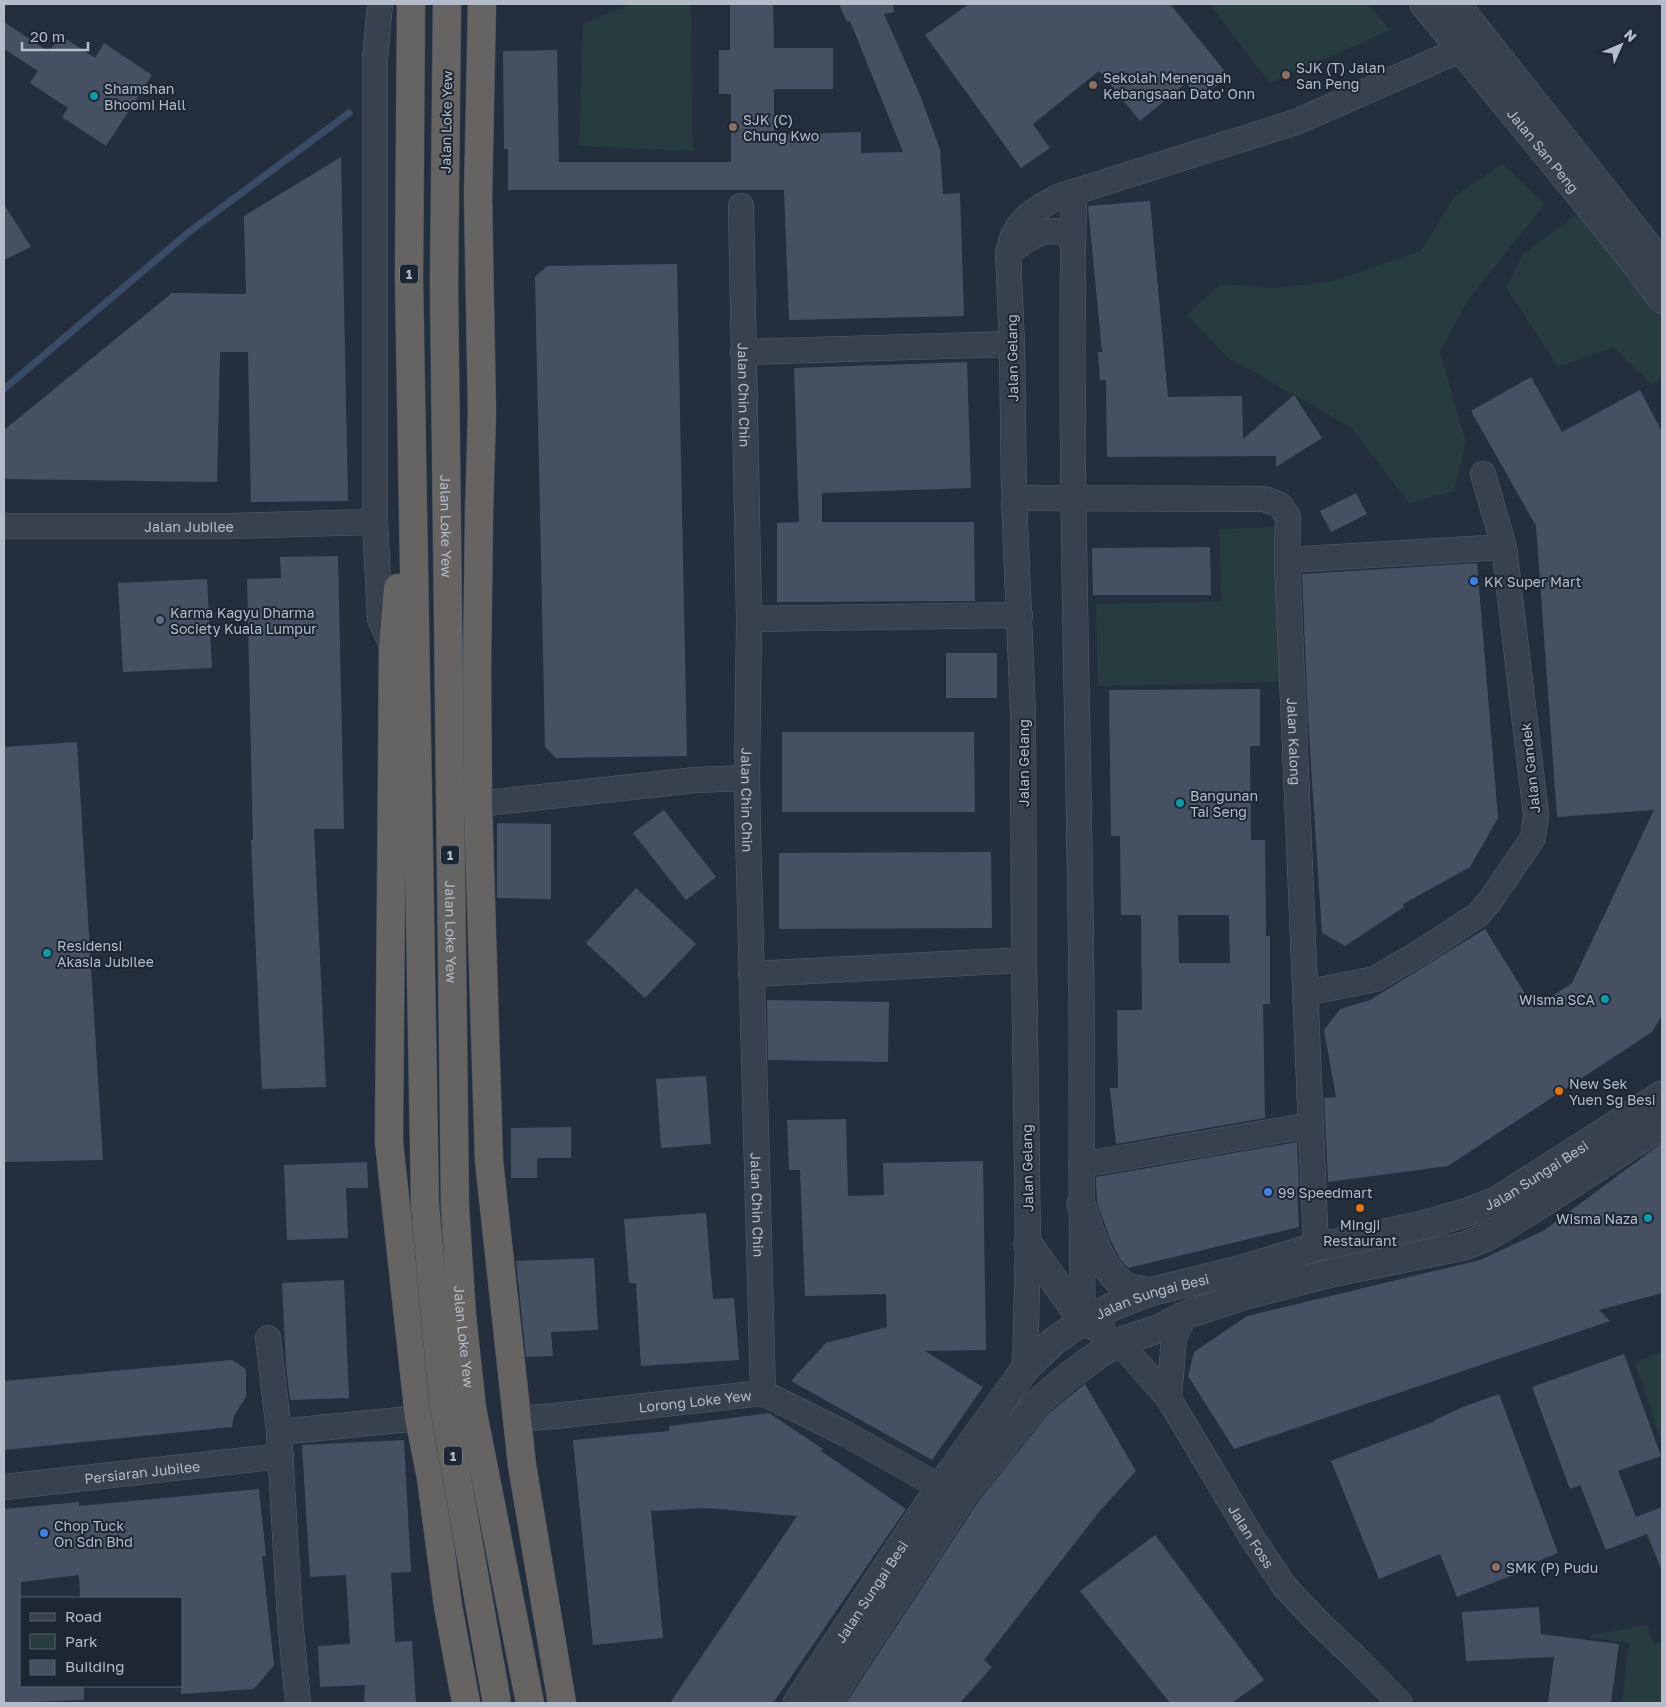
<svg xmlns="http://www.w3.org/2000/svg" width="1666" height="1707" font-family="'Golos Text',sans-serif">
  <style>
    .green { fill: #263c3f }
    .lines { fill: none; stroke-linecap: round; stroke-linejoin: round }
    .stream { stroke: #394c67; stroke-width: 7 }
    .building { fill: #455162; fill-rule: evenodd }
    .minor-casing { stroke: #565f6c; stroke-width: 26 }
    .tertiary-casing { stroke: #565f6c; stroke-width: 29 }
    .trunk-casing { stroke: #434c59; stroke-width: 29 }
    .minor { stroke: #38414e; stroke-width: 25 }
    .tertiary { stroke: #38414e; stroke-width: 28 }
    .trunk { stroke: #656462; stroke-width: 28 }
    .trunk-bridge-casing { stroke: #434c59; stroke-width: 29; stroke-linecap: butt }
    .trunk-bridge { stroke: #656462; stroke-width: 28 }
    .education-dot { fill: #8d6e63; stroke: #1d2633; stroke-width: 2 }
    .culture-dot { fill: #0f9aa8; stroke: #1d2633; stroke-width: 2 }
    .shop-dot { fill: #3f7fe0; stroke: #1d2633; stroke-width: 2 }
    .service-dot { fill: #5c6f8a; stroke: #1d2633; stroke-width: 2 }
    .food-dot { fill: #e8710a; stroke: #1d2633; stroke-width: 2 }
    .labels { text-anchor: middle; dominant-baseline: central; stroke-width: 4; stroke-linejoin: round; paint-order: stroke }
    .shield { fill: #1d2633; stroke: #878f9c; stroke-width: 1 }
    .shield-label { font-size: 12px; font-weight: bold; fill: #b4bcc9 }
    .poi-label { font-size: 14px; fill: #b4bcc9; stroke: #1d2633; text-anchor: start }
    .street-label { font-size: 14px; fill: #b4bcc9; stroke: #1d2633 }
  </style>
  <rect width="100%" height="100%" fill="#242f3e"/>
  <!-- green -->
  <g class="green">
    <polygon points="630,4 691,4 693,151 579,146 583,24"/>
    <polygon points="1209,4 1368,4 1390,30 1270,83"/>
    <polygon points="1503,164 1545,204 1468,300 1440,352 1466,442 1454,491 1409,503 1351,427 1229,358 1187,315 1221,284 1274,288 1331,282 1421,251 1455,196"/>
    <polygon points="1581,212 1662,315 1662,377 1652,385 1613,347 1558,367 1506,287 1524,253"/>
    <polygon points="1277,527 1281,682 1098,686 1096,604 1221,602 1219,529"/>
    <polygon points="1662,1351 1662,1444 1635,1363"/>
    <polygon points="1647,1625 1654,1644 1662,1641 1662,1703 1622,1703 1629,1643 1586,1636"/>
  </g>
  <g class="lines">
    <!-- stream -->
    <polyline class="stream" points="4,389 189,232 349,113"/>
  </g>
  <!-- building -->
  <g class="building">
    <polygon points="730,4 773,4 774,48 833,48 833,89 774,89 774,135 861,132 861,153 903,152 850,21 847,22 839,4 893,4 894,12 884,14 920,95 940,149 943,194 960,193 964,316 789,320 784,190 508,190 508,149 504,149 503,51 557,50 559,162 731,162 731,94 719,94 719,50 730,50"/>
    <polygon points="969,4 1170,4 1229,76 1200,99 1186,83 1140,121 1099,71 1033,124 1050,148 1021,168 925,35"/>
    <polygon points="4,22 49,52 60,35 95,58 104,43 152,75 106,146 62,117 68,108 30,83 38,71 4,49"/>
    <polygon points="341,157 348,501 251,502 248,352 220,352 217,482 4,479 4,430 172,293 246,294 244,216"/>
    <polygon points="1150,201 1168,397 1242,396 1243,439 1294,395 1322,438 1276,467 1276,456 1107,457 1106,380 1100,380 1098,352 1102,352 1088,206"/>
    <polygon points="4,204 31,247 4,260"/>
    <polygon points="677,264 687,756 556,758 545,747 535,277 547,266"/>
    <polygon points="967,362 971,488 822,493 822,522 974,522 975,601 777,602 777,523 799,522 794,368"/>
    <polygon points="1531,377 1562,432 1640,390 1662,432 1662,1015 1652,1032 1448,1166 1328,1182 1324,1098 1336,1097 1324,1030 1340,1009 1370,1000 1485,929 1534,1008 1572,983 1654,810 1557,817 1536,526 1471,411"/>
    <polygon points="1356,493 1367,514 1331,532 1320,511"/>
    <polygon points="1210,547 1211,595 1093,595 1092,548"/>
    <polygon points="338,556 344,829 314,829 326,1087 262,1089 251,840 253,840 247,579 281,578 280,557"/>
    <polygon points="1477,563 1498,818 1470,867 1403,904 1404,907 1345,946 1322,933 1308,720 1302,574"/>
    <polygon points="207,579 212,668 123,672 118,583"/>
    <rect x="946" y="653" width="51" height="45"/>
    <path d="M 1260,689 L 1260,746 L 1250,746 L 1251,840 L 1265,840 L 1266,936 L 1270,936 L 1270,1004 L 1263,1004 L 1265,1118 L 1116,1144 L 1110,1088 L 1118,1088 L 1117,1010 L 1142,1010 L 1141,915 L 1121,915 L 1120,836 L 1111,836 L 1109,690 ZM 1178,915 L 1229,915 L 1230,963 L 1179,963 Z"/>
    <polygon points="782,732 974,732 975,812 782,812"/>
    <polygon points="77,742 103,1160 4,1162 4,747"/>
    <polygon points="664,810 716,877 686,900 633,833"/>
    <polygon points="497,823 551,824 551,899 497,898"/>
    <polygon points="991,852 992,928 779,929 779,853"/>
    <polygon points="636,888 696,944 645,998 586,943"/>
    <polygon points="767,1000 889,1002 888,1062 768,1060"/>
    <polygon points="706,1076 711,1144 661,1148 656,1079"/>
    <polygon points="846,1119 848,1196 884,1195 883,1163 983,1161 986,1350 925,1351 983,1387 932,1460 791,1381 826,1343 887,1327 886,1294 805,1296 800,1170 789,1170 787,1120"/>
    <polygon points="571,1127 571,1158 537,1158 537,1178 511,1178 511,1128"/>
    <polygon points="1297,1142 1299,1186 1297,1187 1299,1227 1128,1268 1120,1259 1110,1239 1097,1203 1096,1177"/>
    <polygon points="1662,1143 1662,1293 1599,1310 1610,1321 1234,1449 1188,1376 1194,1352 1247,1316 1480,1260 1543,1231"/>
    <polygon points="367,1162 368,1188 346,1188 348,1238 287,1240 284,1165"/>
    <polygon points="706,1213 713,1299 734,1298 739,1360 641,1366 636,1283 629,1283 624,1219"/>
    <polygon points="594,1258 598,1330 551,1332 553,1356 526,1357 516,1261"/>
    <polygon points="344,1280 349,1398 290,1400 286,1366 282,1283"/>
    <polygon points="1624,1354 1661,1456 1618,1471 1636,1517 1662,1507 1662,1571 1647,1534 1606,1550 1580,1485 1570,1489 1532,1387"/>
    <polygon points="232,1360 246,1369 246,1397 234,1416 232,1427 4,1450 4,1381"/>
    <polygon points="1085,1384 1136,1471 1099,1512 984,1660 992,1667 960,1703 846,1703 980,1499 1049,1413"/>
    <polygon points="1499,1394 1558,1553 1517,1570 1518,1573 1457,1597 1440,1554 1379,1579 1331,1461 1435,1421 1435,1420 1463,1407"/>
    <polygon points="769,1413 823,1449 821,1451 906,1509 773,1703 670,1703 797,1516 706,1508 651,1511 663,1638 593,1645 573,1440 669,1431 669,1426"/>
    <polygon points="404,1440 411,1572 391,1573 395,1642 412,1641 416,1703 364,1703 365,1685 320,1687 318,1646 350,1644 346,1575 310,1577 302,1445"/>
    <polygon points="259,1489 266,1556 262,1556 274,1665 254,1689 181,1694 181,1598 80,1598 79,1575 21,1582 21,1686 84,1686 84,1700 4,1703 4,1509 79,1502 79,1506"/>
    <polygon points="1155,1535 1264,1680 1232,1703 1170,1703 1080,1591"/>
    <polygon points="1539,1607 1541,1634 1619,1644 1611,1703 1548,1703 1554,1657 1466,1661 1462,1612"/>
  </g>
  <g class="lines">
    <defs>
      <g id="minor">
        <polyline points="380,4 375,59 375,522 380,619 393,648"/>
        <path d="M 1074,192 C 1069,445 1078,698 1081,952 C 1083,1075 1080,1198 1083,1321"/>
        <path id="s1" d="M 741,206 L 749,619 L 747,778 L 748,833 L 763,1393"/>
        <path d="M 1008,253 C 1026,239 1051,221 1073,238"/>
        <polyline points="743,352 1012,344"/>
        <path id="s2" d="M 1014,498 L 1264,499 L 1280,505 L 1288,517 L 1287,560 L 1316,1247"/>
        <path id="s3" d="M 4,526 L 230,526 L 375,522"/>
        <polyline points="1287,560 1504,547"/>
        <polyline points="749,619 1020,615"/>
        <polyline points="478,804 695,780 747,778"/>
        <polyline points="751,974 1024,960"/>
        <polyline points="1305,993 1375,979 1421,952 1478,915 1489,902 1533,838 1536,815 1504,547 1483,474"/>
        <polyline points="1081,1165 1311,1125"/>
        <polyline points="268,1338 279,1432 290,1620 298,1703"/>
        <path id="s4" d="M 1119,1342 L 1169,1399 L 1251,1536 L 1285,1587 L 1320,1624 L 1356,1658 L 1400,1703"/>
        <path d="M 1025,1369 L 1028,1244 L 1024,960 L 1023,713 L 1014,498 L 1012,344 L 1008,253 C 1014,221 1031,211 1058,197 L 1296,122 L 1462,49"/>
        <polyline points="1169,1399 1174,1338 1185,1315"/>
        <path id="s5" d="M 517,1419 L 555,1416 L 763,1393 L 846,1434 L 940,1487"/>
        <polyline points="279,1432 419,1418"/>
        <path id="s6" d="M 4,1487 L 281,1456"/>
      </g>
      <g id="tertiary">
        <path id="s7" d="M 1424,4 L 1621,245 L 1662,299"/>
        <polyline points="1456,4 1662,264"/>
        <path d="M 1081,1204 C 1090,1230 1098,1265 1121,1283 C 1128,1289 1141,1290 1150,1292"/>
        <polyline points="1028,1244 1083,1321 1101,1329"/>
        <path id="s8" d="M 797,1703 L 940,1487 L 1025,1369 L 1054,1341 L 1083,1321 L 1116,1305 L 1150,1292 L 1239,1270 L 1316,1247 L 1419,1226 L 1465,1213 L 1498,1200 L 1662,1095"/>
        <polyline points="827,1703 967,1490 1038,1402 1069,1376 1099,1354 1119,1342 1161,1328 1185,1315 1246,1295 1331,1273 1464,1246 1489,1236 1533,1209 1662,1125"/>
      </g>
      <g id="trunk">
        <polyline points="411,4 409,278 425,1206"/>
        <path id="s9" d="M 447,4 L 444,283 L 455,1207"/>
        <polyline points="482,4 478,198 482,412 479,514 477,669 478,804 489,1161 522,1465 562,1703"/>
        <polyline points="398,588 393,648 389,1142 419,1418 431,1478 448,1606 466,1703"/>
      </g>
    </defs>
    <!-- minor casing -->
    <use href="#minor" class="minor-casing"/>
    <!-- tertiary casing -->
    <use href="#tertiary" class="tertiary-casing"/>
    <!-- trunk casing -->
    <use href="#trunk" class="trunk-casing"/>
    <!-- minor -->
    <use href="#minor" class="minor"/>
    <!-- tertiary -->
    <use href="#tertiary" class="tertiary"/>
    <!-- trunk -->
    <use href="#trunk" class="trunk"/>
    <defs>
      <g id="trunk-bridge">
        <polyline points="425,1206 443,1400 497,1703"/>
        <path id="s10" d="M 455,1207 L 462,1315 L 472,1408 L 530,1703"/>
      </g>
    </defs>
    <!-- trunk-bridge casing -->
    <use href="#trunk-bridge" class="trunk-bridge-casing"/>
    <!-- trunk-bridge -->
    <use href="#trunk-bridge" class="trunk-bridge"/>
  </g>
  <!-- markers -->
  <g class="education-dot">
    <circle cx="1286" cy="75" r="5"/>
    <circle cx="1093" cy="85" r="5"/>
    <circle cx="733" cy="127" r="5"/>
    <circle cx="1496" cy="1567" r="5"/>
  </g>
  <g class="culture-dot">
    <circle cx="94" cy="96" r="5"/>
    <circle cx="1180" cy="803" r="5"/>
    <circle cx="47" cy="953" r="5"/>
    <circle cx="1605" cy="999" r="5"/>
    <circle cx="1648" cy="1218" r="5"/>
  </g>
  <g class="shop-dot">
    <circle cx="1474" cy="581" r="5"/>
    <circle cx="1268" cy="1192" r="5"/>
    <circle cx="44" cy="1533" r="5"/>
  </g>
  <circle class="service-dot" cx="160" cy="620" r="5"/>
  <g class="food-dot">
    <circle cx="1559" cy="1091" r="5"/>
    <circle cx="1360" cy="1208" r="5"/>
  </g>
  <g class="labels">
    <!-- shield labels -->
    <g class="shield">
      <rect x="400" y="264.5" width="18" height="19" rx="4"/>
      <rect x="441" y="845.5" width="18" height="19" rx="4"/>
      <rect x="444" y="1446.5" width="18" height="19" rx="4"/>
    </g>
    <g class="shield-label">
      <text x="409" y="274">1</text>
      <text x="450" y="855">1</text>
      <text x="453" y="1456">1</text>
    </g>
    <!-- poi labels -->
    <g class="poi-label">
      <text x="1296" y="67">SJK (T) Jalan<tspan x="1296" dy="16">San Peng</tspan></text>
      <text x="1103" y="77">Sekolah Menengah<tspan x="1103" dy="16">Kebangsaan Dato' Onn</tspan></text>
      <text x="104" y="88">Shamshan<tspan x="104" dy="16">Bhoomi Hall</tspan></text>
      <text x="743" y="119">SJK (C)<tspan x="743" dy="16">Chung Kwo</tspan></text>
      <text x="1484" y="581">KK Super Mart</text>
      <text x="170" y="612">Karma Kagyu Dharma<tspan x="170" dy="16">Society Kuala Lumpur</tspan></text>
      <text x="1190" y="795">Bangunan<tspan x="1190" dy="16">Tai Seng</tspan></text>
      <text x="57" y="945">Residensi<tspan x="57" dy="16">Akasia Jubilee</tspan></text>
      <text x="1595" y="999" text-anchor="end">Wisma SCA</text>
      <text x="1569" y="1083">New Sek<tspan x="1569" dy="16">Yuen Sg Besi</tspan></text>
      <text x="1278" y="1192">99 Speedmart</text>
      <text x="1638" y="1218" text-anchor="end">Wisma Naza</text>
      <text x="1360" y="1224" text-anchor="middle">Mingji<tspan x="1360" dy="16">Restaurant</tspan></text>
      <text x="54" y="1525">Chop Tuck<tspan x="54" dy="16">On Sdn Bhd</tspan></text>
      <text x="1506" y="1567">SMK (P) Pudu</text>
    </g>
    <!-- street labels -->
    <g class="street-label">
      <text transform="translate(446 122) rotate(-89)">Jalan Loke Yew</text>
      <text stroke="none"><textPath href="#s7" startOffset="189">Jalan San Peng</textPath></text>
      <text transform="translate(1012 358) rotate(-91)">Jalan Gelang</text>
      <text stroke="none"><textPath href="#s1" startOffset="189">Jalan Chin Chin</textPath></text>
      <text stroke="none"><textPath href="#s3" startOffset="185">Jalan Jubilee</textPath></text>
      <text stroke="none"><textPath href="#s9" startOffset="522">Jalan Loke Yew</textPath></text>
      <text stroke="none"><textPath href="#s2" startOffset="506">Jalan Kalong</textPath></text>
      <text transform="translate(1023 763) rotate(-90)">Jalan Gelang</text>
      <text transform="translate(1530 768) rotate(-96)">Jalan Gandek</text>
      <text stroke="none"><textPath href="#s1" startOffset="594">Jalan Chin Chin</textPath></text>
      <text stroke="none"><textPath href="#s9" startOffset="928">Jalan Loke Yew</textPath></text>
      <text transform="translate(1027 1168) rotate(-91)">Jalan Gelang</text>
      <text stroke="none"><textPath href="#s8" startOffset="959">Jalan Sungai Besi</textPath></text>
      <text stroke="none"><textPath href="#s1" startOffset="999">Jalan Chin Chin</textPath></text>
      <text stroke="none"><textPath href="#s8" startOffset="554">Jalan Sungai Besi</textPath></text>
      <text stroke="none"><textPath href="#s10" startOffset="130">Jalan Loke Yew</textPath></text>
      <text stroke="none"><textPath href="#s5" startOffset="179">Lorong Loke Yew</textPath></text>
      <text stroke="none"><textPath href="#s6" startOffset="139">Persiaran Jubilee</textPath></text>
      <text stroke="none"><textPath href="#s4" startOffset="236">Jalan Foss</textPath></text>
      <text stroke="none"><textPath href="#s8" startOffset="134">Jalan Sungai Besi</textPath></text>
    </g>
  </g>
  <!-- border -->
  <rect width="1666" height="1707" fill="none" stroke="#b4bcc9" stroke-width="10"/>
  <!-- legend -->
  <rect x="20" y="1597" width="162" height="90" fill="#1d2633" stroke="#59626f"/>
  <rect x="30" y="1613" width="25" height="8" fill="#38414e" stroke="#59626f"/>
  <text x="65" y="1622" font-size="15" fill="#b4bcc9">Road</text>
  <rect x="30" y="1634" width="25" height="15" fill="#263c3f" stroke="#59626f"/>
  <text x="65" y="1647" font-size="15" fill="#b4bcc9">Park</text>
  <rect x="30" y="1660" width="25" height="15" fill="#455162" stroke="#59626f"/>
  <text x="65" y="1672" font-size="15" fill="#b4bcc9">Building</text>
  <!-- north arrow -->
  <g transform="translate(1621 45) rotate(45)" stroke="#1d2633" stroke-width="4" paint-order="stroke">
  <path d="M0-4L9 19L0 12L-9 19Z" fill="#b4bcc9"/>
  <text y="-8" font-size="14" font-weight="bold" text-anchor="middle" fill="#b4bcc9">N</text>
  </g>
  <!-- scale -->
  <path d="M22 42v8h66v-8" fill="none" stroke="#b4bcc9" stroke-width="2.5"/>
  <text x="30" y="42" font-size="15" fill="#b4bcc9" stroke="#1d2633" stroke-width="4" paint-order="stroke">20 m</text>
</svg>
